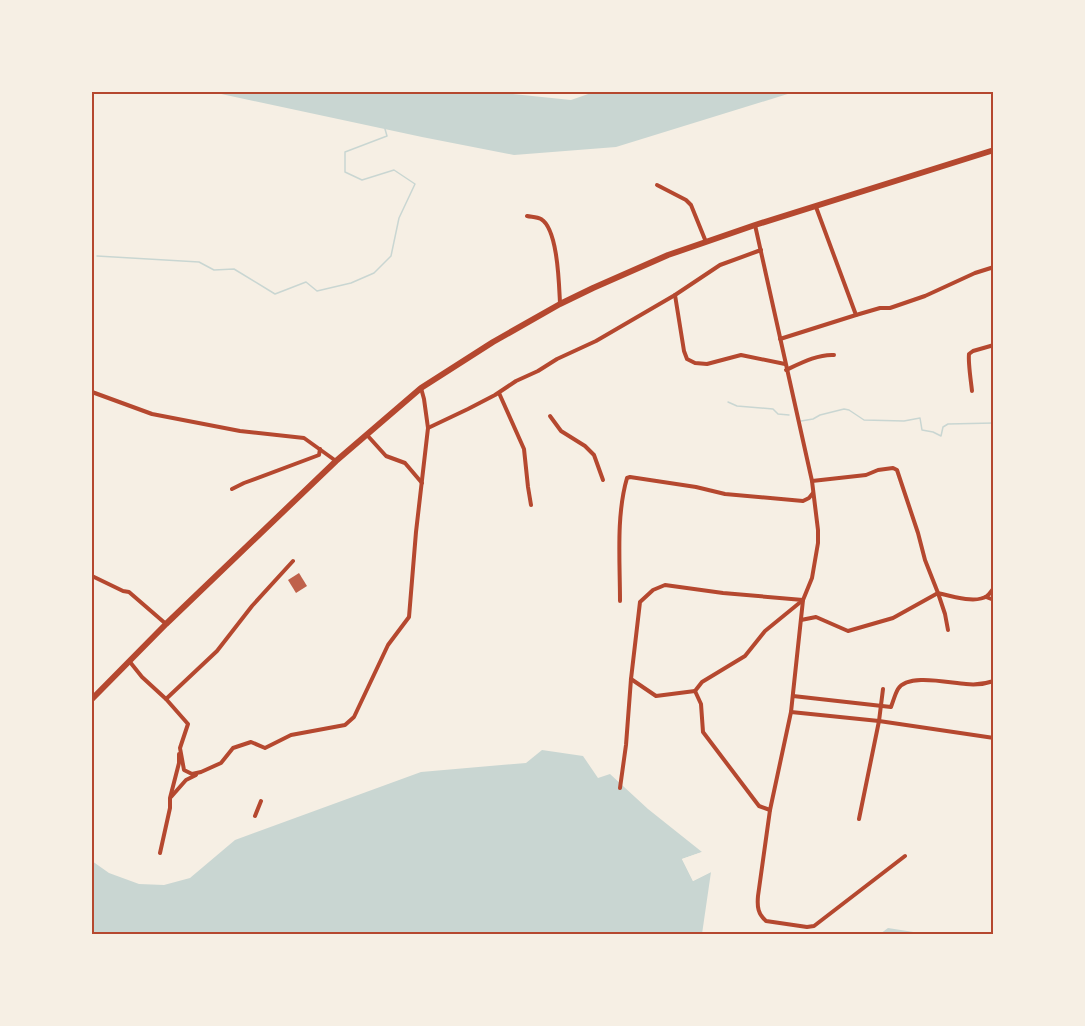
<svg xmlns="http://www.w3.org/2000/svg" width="1085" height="1026" font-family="'Fira Sans Condensed',sans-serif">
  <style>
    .water { fill: #c9d6d2 }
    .pier { fill: #f6efe4 }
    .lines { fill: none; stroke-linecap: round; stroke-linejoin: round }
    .stream { stroke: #c9d6d2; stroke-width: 1.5 }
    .building { fill: #bf614a }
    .minor { stroke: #b5482f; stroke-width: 4 }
    .trunk { stroke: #b5482f; stroke-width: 6 }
    .neatline { fill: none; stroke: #b5482f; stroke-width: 2 }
  </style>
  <rect width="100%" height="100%" fill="#f6efe4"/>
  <!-- water -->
  <g class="water">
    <polygon points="212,92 492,92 571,100 594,92 794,92 616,147 514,155 422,137"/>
    <polygon points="542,750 583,756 598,778 610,774 648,809 702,852 682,859 693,881 711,872 702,934 92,934 92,861 109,873 139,884 164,885 190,878 235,840 421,772 526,763"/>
    <polygon points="888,928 926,934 880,934"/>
  </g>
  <!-- pier -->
  <polygon class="pier" points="702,852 703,855 686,861 694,877 710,870 711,872 693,881 682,859"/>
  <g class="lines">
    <!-- stream -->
    <g class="stream">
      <polyline points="97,256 199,262 214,270 234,269 275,294 306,282 317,291 351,283 374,273 391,256 399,218 415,184 394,170 362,180 345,172 345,152 387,136 385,129 386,128"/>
      <polyline points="728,402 737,406 773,409 778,414 789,415"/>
      <polyline points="801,421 813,419 820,415 844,409 849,410 864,420 904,421 920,418 922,430 933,432 941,436 943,427 948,424 994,423"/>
    </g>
  </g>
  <!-- building -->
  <polygon class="building" points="299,573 307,586 296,593 288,580"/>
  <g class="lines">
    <!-- minor -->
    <g class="minor">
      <polyline points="657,185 686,200 691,205 706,242"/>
      <polyline points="816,207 856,315 880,308 890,308 925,296 975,273 994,267"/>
      <path d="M 527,216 C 531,217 537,217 541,219 C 558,229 559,285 560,303"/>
      <path d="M 755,225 L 812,481 L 818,530 L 818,543 L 812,578 L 803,600 L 791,712 L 770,810 L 758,896 C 757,907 758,914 766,921 L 807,927 L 814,926 L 905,856"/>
      <polyline points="675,295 684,351 687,359 695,363 707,364 741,355 785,364"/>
      <polyline points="780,339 856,315"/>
      <path d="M 786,370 C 801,363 818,354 834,355"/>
      <path d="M 972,391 C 971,381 968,363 969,354 L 973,351 L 994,345"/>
      <polyline points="92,392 152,414 240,431 304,438 336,461"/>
      <polyline points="499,393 524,449 528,487 531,505"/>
      <polyline points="550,416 561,431 585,446 594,455 603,480"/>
      <polyline points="428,428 468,409 495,395 516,381 538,371 557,359 596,341 675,295 720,265 761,250"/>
      <polyline points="367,435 386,456 405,463 422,483"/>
      <path d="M 812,481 L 866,475 L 878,470 L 893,468 L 897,470 L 918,533 L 925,560 L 938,593 C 950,596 976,604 987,596 C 990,594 991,591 994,588"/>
      <polyline points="232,489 244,483 319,455 320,449"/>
      <polyline points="92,576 123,591 129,592 166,624"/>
      <polyline points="986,597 994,600"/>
      <path d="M 620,601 C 620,561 616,516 627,478 L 630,477 L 696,487 L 725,494 L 803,501 L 809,498 L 813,493"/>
      <polyline points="801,620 816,617 848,631 893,618 938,593 945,614 948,630"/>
      <polyline points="130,662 142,677 166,699 188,724 180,748 184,770 192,774 201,772 221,763 233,748 251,742 265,748 291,735 345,725 354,717 388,645 409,617 416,532 428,428 424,399 421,388"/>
      <polyline points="631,679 656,696 695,691 701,704 703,732 759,806 770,810"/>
      <path d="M 793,696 L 891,707 C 893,702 895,694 898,689 C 908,673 949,683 966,684 C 975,685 985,684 994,681"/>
      <polyline points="166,699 217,651 252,606 293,561"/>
      <polyline points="791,712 879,721 994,738"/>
      <polyline points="620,788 626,745 631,679 640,602 653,590 665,585 723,593 803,600 765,631 745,656 702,682 695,691"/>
      <polyline points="171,797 186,780 196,775"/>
      <polyline points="255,816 261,801"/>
      <polyline points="859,819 879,721 883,689"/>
      <polyline points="160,853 170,808 170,798 179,763 179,754"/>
    </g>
    <!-- trunk -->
    <polyline class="trunk" points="92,699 166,624 336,461 421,388 493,342 560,304 593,288 668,255 755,225 994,150"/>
  </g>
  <!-- border -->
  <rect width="1085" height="1026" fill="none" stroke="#f6efe4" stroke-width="186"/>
  <rect x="93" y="93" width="899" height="840" class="neatline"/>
</svg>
